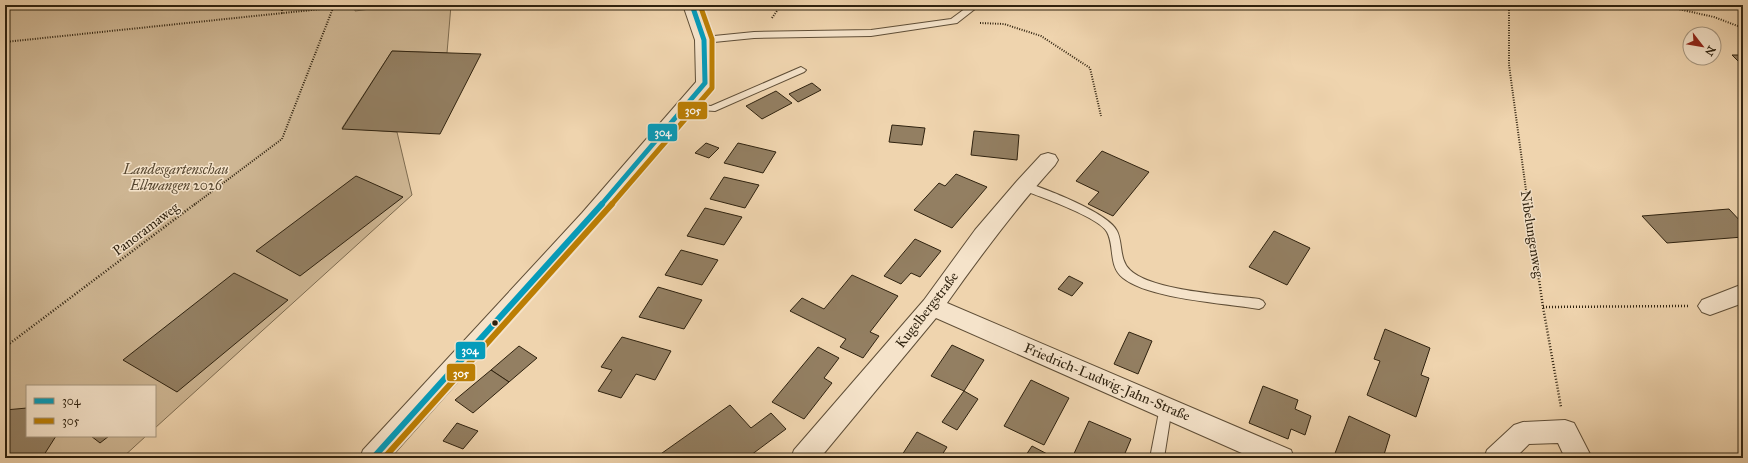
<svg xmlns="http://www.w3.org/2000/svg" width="1748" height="463" font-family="'IM FELL Great Primer',serif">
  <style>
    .green { fill: #ceb693; stroke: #7e6c51 }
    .building { fill: #937f62; stroke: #2f220f }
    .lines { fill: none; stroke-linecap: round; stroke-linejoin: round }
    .service-casing { stroke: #5f4e37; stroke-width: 2 }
    .minor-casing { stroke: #5f4e37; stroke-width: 2 }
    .path-far1 { stroke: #2f220f; stroke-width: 2; stroke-dasharray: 1 1.5; stroke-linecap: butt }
    .path { stroke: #2f220f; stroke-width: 2.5; stroke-dasharray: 1 2; stroke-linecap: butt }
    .service { fill: #f5e3ca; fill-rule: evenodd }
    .minor { fill: #f5e3ca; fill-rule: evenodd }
    .bus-1-far1-casing { stroke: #f5e3ca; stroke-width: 8 }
    .bus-1-casing { stroke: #f5e3ca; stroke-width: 10 }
    .bus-2-far1-casing { stroke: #f5e3ca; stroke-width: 8 }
    .bus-2-casing { stroke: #f5e3ca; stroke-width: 10 }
    .bus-1-far1 { stroke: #059cbb; stroke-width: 5 }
    .bus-1 { stroke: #059cbb; stroke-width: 6 }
    .bus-2-far1 { stroke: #bb7e04; stroke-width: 5 }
    .bus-2 { stroke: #bb7e04; stroke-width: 6 }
    .bus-dot { fill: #2f220f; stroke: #f5e3ca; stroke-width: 1.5 }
    .labels { text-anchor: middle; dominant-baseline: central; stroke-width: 3; stroke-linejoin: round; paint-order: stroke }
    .park-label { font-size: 14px; font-style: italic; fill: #574730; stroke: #f5e3ca }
    .street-label { font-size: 14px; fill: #2f220f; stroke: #f5e3ca }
    .line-badge { stroke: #f5e3ca; stroke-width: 1.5 }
    .badge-label { font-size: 11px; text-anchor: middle; font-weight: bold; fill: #fff }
  </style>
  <rect width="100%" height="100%" fill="#efd4ae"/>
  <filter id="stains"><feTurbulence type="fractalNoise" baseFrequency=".005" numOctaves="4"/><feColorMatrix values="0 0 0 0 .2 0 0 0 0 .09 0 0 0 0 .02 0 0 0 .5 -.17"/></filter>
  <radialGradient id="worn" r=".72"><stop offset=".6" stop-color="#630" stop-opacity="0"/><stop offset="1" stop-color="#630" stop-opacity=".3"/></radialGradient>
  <!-- green -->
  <polygon class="green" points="5,5 355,5 355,11 400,5 451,5 447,53 392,51 342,128 397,132 412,195 155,428 155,386 27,386 27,436 146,436 122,458 5,458"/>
  <!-- building -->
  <g class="building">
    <polygon points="392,51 481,54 440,134 342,129"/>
    <polygon points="1732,55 1743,55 1743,66"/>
    <polygon points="812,83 821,90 798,102 789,94"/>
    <polygon points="776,91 792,103 762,119 746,106"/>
    <polygon points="892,125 925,128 922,145 889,142"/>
    <polygon points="974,131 1019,135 1017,160 971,155"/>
    <polygon points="706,143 719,148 709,158 695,153"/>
    <polygon points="738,143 776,152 763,173 724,163"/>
    <polygon points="1102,151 1149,172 1113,216 1088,204 1099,192 1076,181"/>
    <polygon points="956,174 987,187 952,228 914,210 939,183 945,186"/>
    <polygon points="356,176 403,197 300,276 256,251"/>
    <polygon points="724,177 759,185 745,208 710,199"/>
    <polygon points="705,208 742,217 724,245 687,236"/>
    <polygon points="1729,209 1743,224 1743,237 1667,243 1642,216"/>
    <polygon points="1274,231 1310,248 1287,285 1249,267"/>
    <polygon points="915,239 941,251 920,277 911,273 901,284 884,276"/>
    <polygon points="681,250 718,260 702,285 665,275"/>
    <polygon points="234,273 288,300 177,392 123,360"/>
    <polygon points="852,275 898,296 870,332 879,336 863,358 840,347 846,339 790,311 802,298 824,309"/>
    <polygon points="1069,276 1083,283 1072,296 1058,289"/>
    <polygon points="658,287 702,300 684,329 639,317"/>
    <polygon points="1385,329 1430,348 1421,375 1429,378 1416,417 1367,395 1380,361 1374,359"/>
    <polygon points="1129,332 1152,341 1138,374 1114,364"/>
    <polygon points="622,337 671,351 655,380 636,374 621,398 598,391 612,370 601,367"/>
    <polygon points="952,345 984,360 964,391 931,376"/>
    <polygon points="519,346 537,358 509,382 491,370"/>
    <polygon points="818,347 839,358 824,378 832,383 804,419 772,402"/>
    <polygon points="491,370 509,382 473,413 455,400"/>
    <polygon points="1031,380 1069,398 1044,445 1004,426"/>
    <polygon points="1263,386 1298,400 1295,409 1311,416 1305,435 1291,429 1288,439 1249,423"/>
    <polygon points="964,391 978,399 957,430 942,422"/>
    <polygon points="730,405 751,428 771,413 786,429 747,458 655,458"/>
    <polygon points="27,408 27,436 56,436 42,458 5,458 5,410"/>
    <polygon points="1349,416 1390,435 1383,458 1339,458 1334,456"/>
    <polygon points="1089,421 1131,439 1123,458 1072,458"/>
    <polygon points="457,423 478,431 463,449 443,441"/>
    <polygon points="917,432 947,447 940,458 900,458"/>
    <polygon points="91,436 109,436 100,443"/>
    <polygon points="1032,446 1051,456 1050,458 1024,458"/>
  </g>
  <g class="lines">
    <defs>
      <g id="service">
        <polygon points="970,5 980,5 957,23 871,36 754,38 704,43 700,40 704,37 754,32 871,30 951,19"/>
        <polygon points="801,67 806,70 804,72 715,111 685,109 680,106 685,103 711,106"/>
        <path d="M 1024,182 C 1044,188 1109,213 1117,231 C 1123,243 1119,260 1130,270 C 1152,291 1228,295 1259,299 L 1263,301 L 1265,304 L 1263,307 L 1259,309 C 1224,303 1149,299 1123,278 C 1108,266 1115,247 1107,232 C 1099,217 1038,196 1020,189 L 1019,186 L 1020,183 Z"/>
        <polygon points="1166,402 1171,403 1172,407 1164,458 1150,458 1160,407 1161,403"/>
      </g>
      <g id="minor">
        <polygon points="683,5 701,5 713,40 714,83 712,87 598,223 390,458 360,458 363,450 582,213 696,82 695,40"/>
        <path d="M 1048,153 L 1055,155 L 1058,160 L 1055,165 C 1016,208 981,255 947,303 L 1291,450 L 1294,458 L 1253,458 L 936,318 L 820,458 L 791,458 L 794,450 L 924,300 L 975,230 L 1017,181 L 1041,155 Z"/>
        <polygon points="1743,284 1743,303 1710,315 1702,312 1698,306 1702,300"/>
        <polygon points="1565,420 1574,423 1592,458 1565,458 1558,443 1529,444 1515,458 1484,458 1487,450 1514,425 1523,422"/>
      </g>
    </defs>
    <!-- service casing -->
    <use href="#service" class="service-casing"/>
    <!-- minor casing -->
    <use href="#minor" class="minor-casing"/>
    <!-- path-far1 -->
    <g class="path-far1">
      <polyline points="282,5 282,14"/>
      <polyline points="1509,5 1509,65 1528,205"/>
      <polyline points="1660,5 1714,17 1743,28"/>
      <polyline points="772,18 781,5"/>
      <polyline points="980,23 1004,24 1041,36 1090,68 1101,116"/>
      <polyline points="5,42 360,5"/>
      <polyline points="194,205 282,139 333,8"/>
    </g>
    <!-- path -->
    <g class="path">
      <polyline points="1528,204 1543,307 1561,407"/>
      <polyline points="1543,307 1688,306"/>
      <polyline points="5,347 195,204"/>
    </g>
    <!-- service -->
    <use href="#service" class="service"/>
    <!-- minor -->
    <use href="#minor" class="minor"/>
    <defs>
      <polyline id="bus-1-far1" points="601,205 705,83 704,40 692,5"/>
      <polyline id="bus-1" points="373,458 602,204"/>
      <polyline id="bus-2-far1" points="611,205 712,88 712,39 700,5"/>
      <polyline id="bus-2" points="384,458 612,204"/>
    </defs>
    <!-- bus-1-far1 casing -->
    <use href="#bus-1-far1" class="bus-1-far1-casing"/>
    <!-- bus-1 casing -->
    <use href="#bus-1" class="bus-1-casing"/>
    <!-- bus-2-far1 casing -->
    <use href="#bus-2-far1" class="bus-2-far1-casing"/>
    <!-- bus-2 casing -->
    <use href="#bus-2" class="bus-2-casing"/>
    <!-- bus-1-far1 -->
    <use href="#bus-1-far1" class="bus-1-far1"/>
    <!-- bus-1 -->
    <use href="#bus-1" class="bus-1"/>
    <!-- bus-2-far1 -->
    <use href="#bus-2-far1" class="bus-2-far1"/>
    <!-- bus-2 -->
    <use href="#bus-2" class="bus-2"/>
  </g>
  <!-- markers -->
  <circle class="bus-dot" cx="495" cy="323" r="3.5"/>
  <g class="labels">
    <!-- park labels -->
    <g class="park-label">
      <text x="176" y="169">Landesgartenschau<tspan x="176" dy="16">Ellwangen 2026</tspan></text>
    </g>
    <!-- street labels -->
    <g class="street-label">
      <text transform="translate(146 229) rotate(-37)">Panoramaweg</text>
      <text transform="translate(1532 234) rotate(81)">Nibelungenweg</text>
      <text transform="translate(927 310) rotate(-52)">Kugelbergstraße</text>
      <text transform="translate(1107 382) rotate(23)">Friedrich-Ludwig-Jahn-Straße</text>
    </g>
  </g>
  <g class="line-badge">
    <rect x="677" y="101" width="31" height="19" rx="4" fill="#bb7e04"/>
    <rect x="647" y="123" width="31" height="19" rx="4" fill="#059cbb"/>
    <rect x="455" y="341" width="31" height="19" rx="4" fill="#059cbb"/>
    <rect x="446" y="363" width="30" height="19" rx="4" fill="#bb7e04"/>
  </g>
  <g class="badge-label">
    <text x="693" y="114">305</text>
    <text x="663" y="136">304</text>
    <text x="470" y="354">304</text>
    <text x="461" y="377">305</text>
  </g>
  <!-- margin -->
  <rect width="1748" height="463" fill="none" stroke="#efd4ae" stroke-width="20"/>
  <rect x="6" y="6" width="1736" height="451" fill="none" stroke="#2f220f" stroke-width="2"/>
  <rect x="10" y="10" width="1728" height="443" fill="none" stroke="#2f220f"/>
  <!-- legend -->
  <rect x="26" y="385" width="130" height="52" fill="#f5e3ca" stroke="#a6967f"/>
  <rect x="34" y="398" width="20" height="6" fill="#059cbb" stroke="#a6967f"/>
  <text x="62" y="405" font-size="12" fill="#2f220f">304</text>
  <rect x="34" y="418" width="20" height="6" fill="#bb7e04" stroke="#a6967f"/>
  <text x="62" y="425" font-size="12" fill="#2f220f">305</text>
  <!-- north arrow -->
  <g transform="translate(1702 46) rotate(121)"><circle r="19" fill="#f5e3ca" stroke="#a6967f"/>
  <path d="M0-3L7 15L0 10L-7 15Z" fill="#8f2418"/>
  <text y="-6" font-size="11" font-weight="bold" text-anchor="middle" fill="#2f220f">N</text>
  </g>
  <rect width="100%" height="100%" filter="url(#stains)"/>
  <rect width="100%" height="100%" fill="url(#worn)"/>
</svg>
